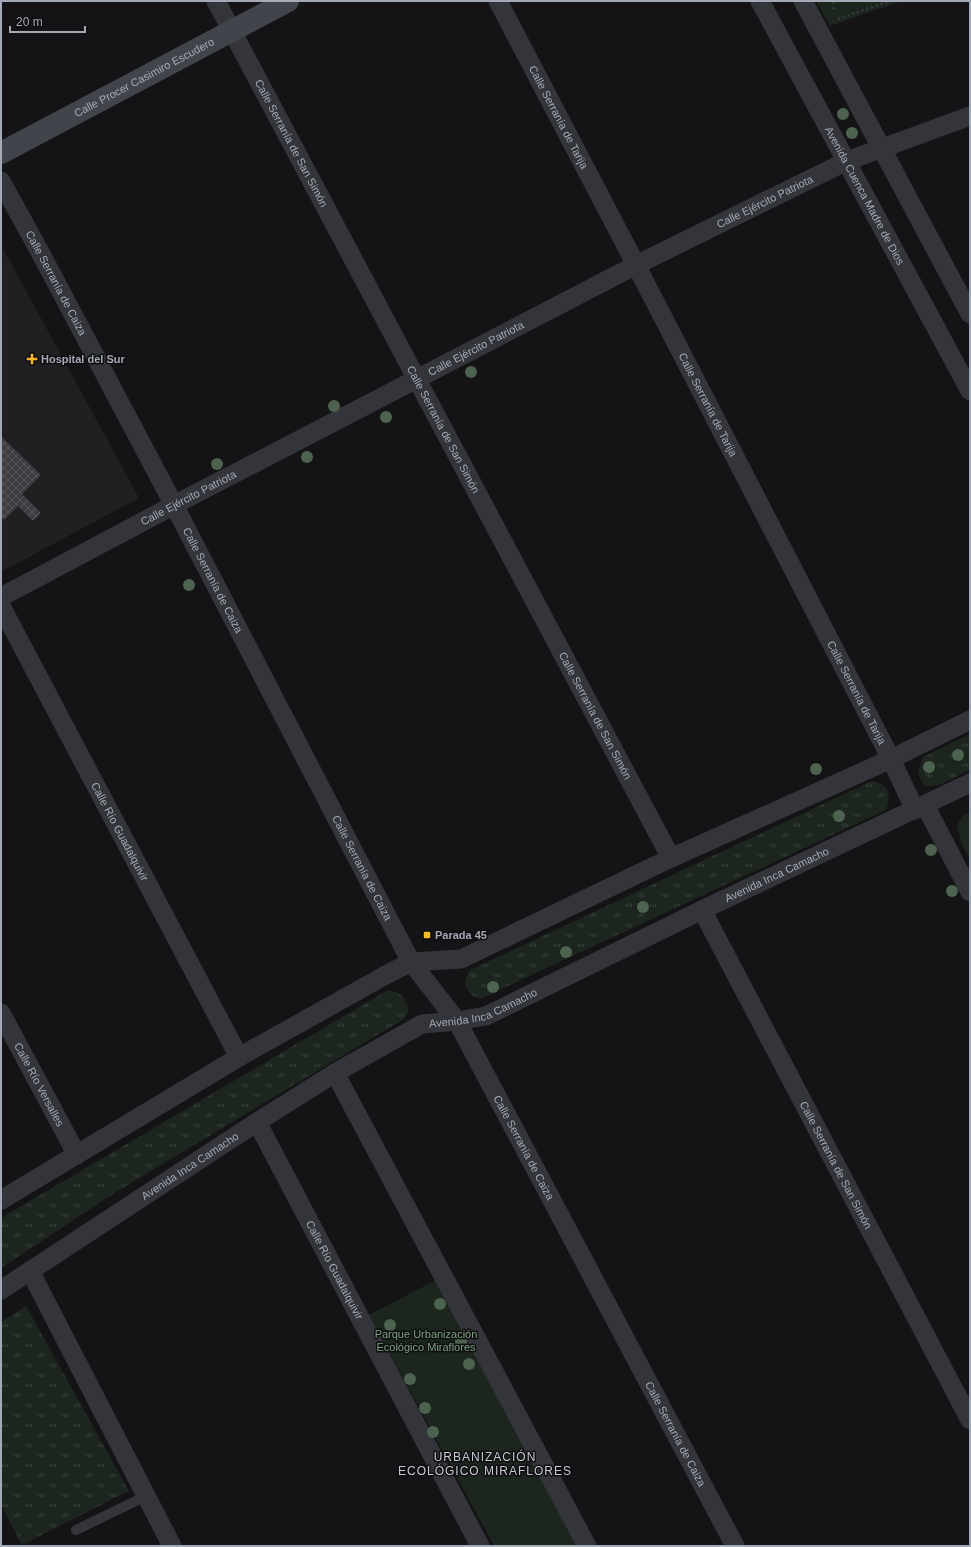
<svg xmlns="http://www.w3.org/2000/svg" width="971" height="1547" font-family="Arial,sans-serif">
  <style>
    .built { fill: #201f22 }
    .grass { fill: url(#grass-tufts) }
    .park { fill: #1d251f }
    .building { fill: url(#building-cross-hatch); stroke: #2e2d31 }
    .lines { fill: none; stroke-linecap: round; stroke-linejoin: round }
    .path { stroke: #3a3c41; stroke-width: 2.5; stroke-dasharray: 2 3; stroke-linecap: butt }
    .service { stroke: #34353a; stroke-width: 10 }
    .minor { stroke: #34353a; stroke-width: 19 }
    .secondary { stroke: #42444b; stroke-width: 22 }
    .tree { fill: #4d624f }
    .poi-dot { fill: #f9ba28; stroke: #0f0e10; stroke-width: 1.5 }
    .labels { text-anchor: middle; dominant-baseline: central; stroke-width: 3; stroke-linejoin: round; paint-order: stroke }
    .street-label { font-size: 11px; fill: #a4a9b6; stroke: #0f0e10 }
    .poi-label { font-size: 11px; font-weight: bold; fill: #a4a9b6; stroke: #0f0e10; text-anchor: start }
    .park-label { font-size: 11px; fill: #7ba27e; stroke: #0f0e10 }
    .neighbourhood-label { font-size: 12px; letter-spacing: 1px; fill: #c6c9d2; stroke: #0f0e10 }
  </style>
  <defs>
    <pattern id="grass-tufts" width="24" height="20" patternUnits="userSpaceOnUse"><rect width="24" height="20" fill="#1d251f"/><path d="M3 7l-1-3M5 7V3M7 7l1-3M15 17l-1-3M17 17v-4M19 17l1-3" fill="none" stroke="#3b423d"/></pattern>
    <pattern id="building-cross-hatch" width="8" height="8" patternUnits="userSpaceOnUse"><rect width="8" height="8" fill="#3e3e42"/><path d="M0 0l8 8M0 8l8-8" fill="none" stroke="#57575b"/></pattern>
  </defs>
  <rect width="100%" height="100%" fill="#141315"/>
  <!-- built -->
  <polygon class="built" points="1,245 139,498 1,572"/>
  <!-- grass -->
  <g class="grass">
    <path d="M 970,734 L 970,770 C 956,776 940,788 924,786 L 918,773 L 923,757 Z"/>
    <path d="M 872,781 C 890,785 891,793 886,810 L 480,999 C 465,993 461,984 470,970 Z"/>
    <path d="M 388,990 C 402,992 405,998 409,1010 L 404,1019 L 116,1192 L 1,1268 L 1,1218 Z"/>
    <polygon points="26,1306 129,1491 22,1545 1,1505 1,1322"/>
  </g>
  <!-- park -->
  <g class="park">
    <polygon points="816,1 902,1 830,26"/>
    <polygon points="970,812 970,860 961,843 957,824 964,815"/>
    <polygon points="436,1280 577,1546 494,1546 369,1315"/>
  </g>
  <!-- building -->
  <polygon class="building" points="1,436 41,475 22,494 41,513 33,521 18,506 4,520 1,518"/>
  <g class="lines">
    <!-- path -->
    <g class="path">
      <polyline points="833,9 834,1"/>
      <polyline points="838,19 890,1"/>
    </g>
    <!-- service -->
    <polyline class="service" points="76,1530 146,1496"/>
    <!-- minor -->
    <g class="minor">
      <path id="s1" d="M 216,1 L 671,858"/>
      <path id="s2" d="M 498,1 L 636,265 L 891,759 L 915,810"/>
      <path id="s3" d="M 760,1 L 970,391"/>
      <polyline points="803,1 970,314"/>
      <path id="s4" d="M 1,181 L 40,252 L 174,505 L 411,962 L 457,1021 L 735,1546"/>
      <path id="s5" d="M 1,597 L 174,505 L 636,265 L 847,161 L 970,116"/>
      <path id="s6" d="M 1,606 L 239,1057"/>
      <polyline points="925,805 970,892"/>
      <path id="s7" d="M 702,910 L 970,1420"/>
      <path id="s8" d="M 1,1013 L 77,1155"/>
      <polyline points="335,1073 587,1546"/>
      <path id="s9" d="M 257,1122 L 480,1546"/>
      <polyline points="1,1200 239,1057 384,976 411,962 461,959 671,858 891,759 970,720"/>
      <polyline points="30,1271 172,1546"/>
      <path id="s10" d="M 1,1290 L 257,1122 L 335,1073 L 422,1024 L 457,1021 L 486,1016 L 702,910 L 970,783"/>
    </g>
    <!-- secondary -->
    <path class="secondary" id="s11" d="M 1,153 L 288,1"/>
  </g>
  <!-- trees -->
  <g class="tree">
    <circle cx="843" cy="114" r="6"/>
    <circle cx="852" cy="133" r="6"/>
    <circle cx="471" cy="372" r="6"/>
    <circle cx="334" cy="406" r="6"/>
    <circle cx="386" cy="417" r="6"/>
    <circle cx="307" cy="457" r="6"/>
    <circle cx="217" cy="464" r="6"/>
    <circle cx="189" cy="585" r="6"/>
    <circle cx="958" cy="755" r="6"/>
    <circle cx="929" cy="767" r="6"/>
    <circle cx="816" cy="769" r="6"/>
    <circle cx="839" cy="816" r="6"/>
    <circle cx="931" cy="850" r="6"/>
    <circle cx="952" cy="891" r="6"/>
    <circle cx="643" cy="907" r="6"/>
    <circle cx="566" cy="952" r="6"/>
    <circle cx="493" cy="987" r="6"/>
    <circle cx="440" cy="1304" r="6"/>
    <circle cx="390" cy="1325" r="6"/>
    <circle cx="461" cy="1342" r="6"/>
    <circle cx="469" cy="1364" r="6"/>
    <circle cx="410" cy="1379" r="6"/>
    <circle cx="425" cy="1408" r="6"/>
    <circle cx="433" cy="1432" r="6"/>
  </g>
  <!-- markers -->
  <g class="poi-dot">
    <path d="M30 353h4v4h4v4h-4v4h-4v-4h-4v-4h4z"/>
    <rect x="423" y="931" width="8" height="8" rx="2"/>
  </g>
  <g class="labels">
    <!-- street labels -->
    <g class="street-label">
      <text stroke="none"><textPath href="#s11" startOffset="162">Calle Procer Casimiro Escudero</textPath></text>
      <text stroke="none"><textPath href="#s2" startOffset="131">Calle Serranía de Tarija</textPath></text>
      <text stroke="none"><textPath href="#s1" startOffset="161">Calle Serranía de San Simón</textPath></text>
      <text stroke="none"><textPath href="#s3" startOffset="221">Avenida Cuenca Madre de Dios</textPath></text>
      <text stroke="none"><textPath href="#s5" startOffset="860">Calle Ejército Patriota</textPath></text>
      <text stroke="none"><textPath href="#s4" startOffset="116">Calle Serranía de Caiza</textPath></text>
      <text stroke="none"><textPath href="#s5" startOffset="536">Calle Ejército Patriota</textPath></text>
      <text stroke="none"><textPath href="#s2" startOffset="455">Calle Serranía de Tarija</textPath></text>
      <text stroke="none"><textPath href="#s1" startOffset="485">Calle Serranía de San Simón</textPath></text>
      <text stroke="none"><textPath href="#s5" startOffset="212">Calle Ejército Patriota</textPath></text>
      <text stroke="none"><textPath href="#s4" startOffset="452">Calle Serranía de Caiza</textPath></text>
      <text stroke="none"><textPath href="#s2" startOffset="779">Calle Serranía de Tarija</textPath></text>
      <text stroke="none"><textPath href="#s1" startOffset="809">Calle Serranía de San Simón</textPath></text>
      <text stroke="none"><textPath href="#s6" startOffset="255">Calle Río Guadalquivir</textPath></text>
      <text stroke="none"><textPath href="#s4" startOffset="776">Calle Serranía de Caiza</textPath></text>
      <text stroke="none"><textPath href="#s10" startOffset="886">Avenida Inca Camacho</textPath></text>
      <text stroke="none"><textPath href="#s10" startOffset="562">Avenida Inca Camacho</textPath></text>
      <text stroke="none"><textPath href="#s8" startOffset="81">Calle Río Versalles</textPath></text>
      <text stroke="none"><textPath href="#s4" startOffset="1100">Calle Serranía de Caiza</textPath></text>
      <text stroke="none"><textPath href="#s7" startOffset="288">Calle Serranía de San Simón</textPath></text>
      <text stroke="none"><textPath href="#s10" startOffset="226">Avenida Inca Camacho</textPath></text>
      <text stroke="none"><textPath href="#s9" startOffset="167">Calle Río Guadalquivir</textPath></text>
      <text stroke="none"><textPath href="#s4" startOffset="1424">Calle Serranía de Caiza</textPath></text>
    </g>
    <!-- poi labels -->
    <g class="poi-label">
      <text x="41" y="359">Hospital del Sur</text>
      <text x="435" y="935">Parada 45</text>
    </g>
    <!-- park labels -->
    <g class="park-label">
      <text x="426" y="1334">Parque Urbanización<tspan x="426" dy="13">Ecológico Miraflores</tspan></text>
    </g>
    <!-- neighbourhood labels -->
    <g class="neighbourhood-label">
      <text x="485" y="1457">URBANIZACIÓN<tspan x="485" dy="14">ECOLÓGICO MIRAFLORES</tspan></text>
    </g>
  </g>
  <!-- border -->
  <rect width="971" height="1547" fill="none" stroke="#a4a9b6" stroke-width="4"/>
  <!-- scale -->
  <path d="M10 26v6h75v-6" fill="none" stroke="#a4a9b6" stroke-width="2"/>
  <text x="16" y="26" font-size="12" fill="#a4a9b6" stroke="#0f0e10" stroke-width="3" paint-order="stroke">20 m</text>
</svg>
